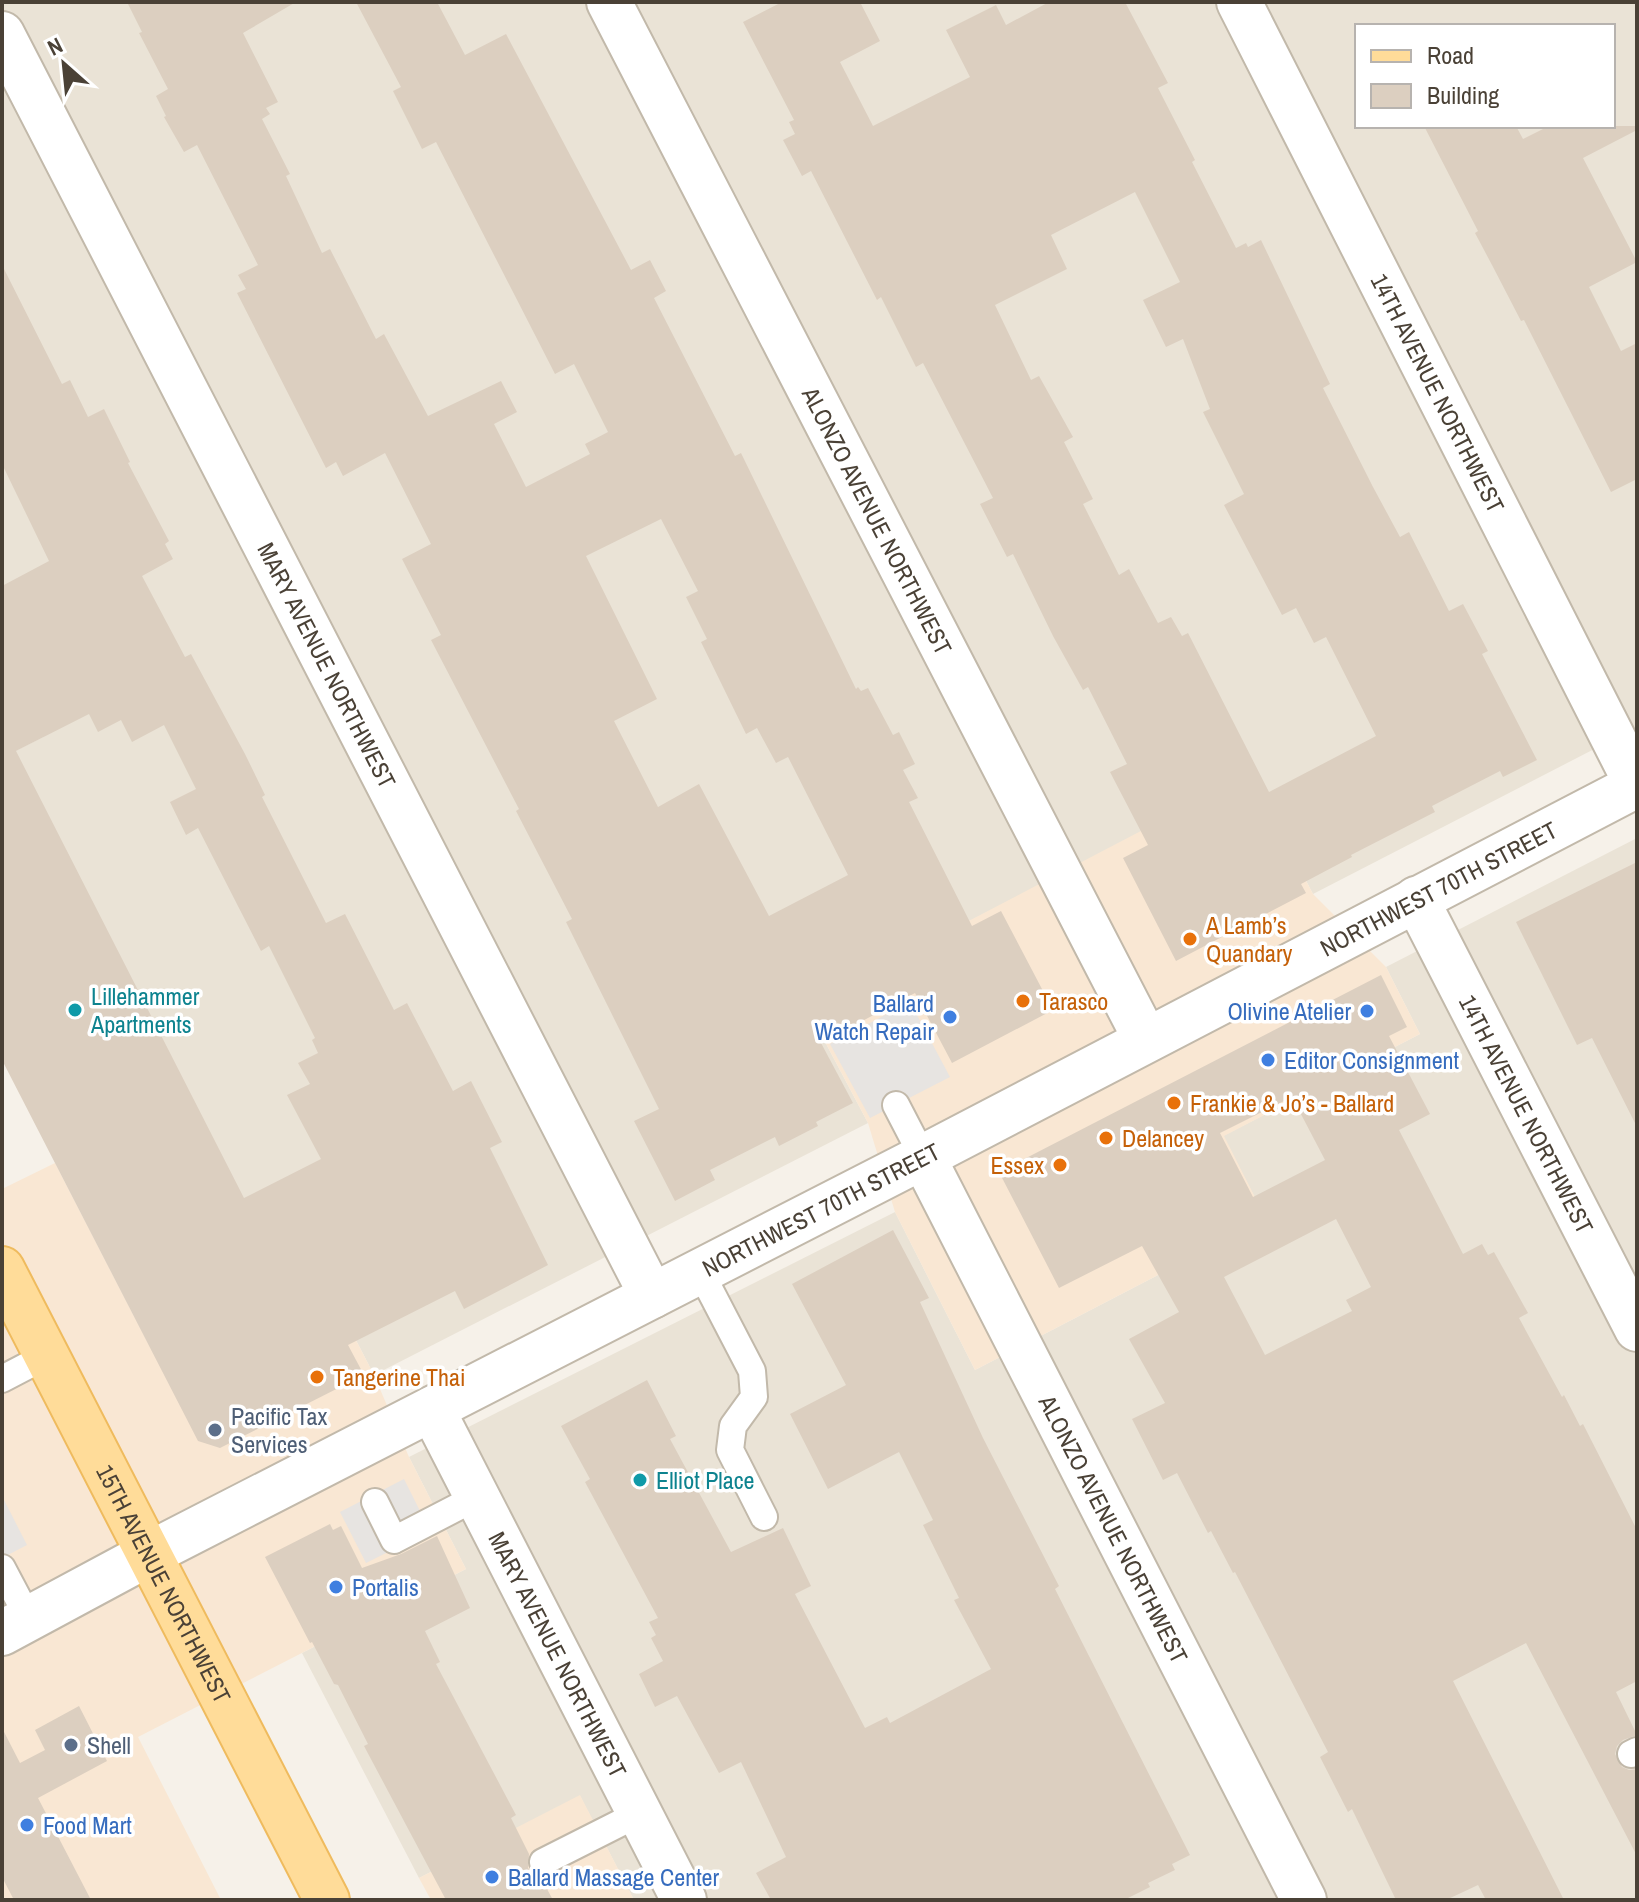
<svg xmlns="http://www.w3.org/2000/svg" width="1639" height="1902" font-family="'Archivo Narrow',sans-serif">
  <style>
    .residential { fill: #eae3d6; fill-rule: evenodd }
    .commercial { fill: #f9e7d3 }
    .parking { fill: #e7e4e1 }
    .building { fill: #dccfc0; fill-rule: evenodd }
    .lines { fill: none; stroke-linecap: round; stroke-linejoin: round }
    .lane-casing { stroke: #c2b9aa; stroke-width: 30 }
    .street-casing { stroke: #c2b9aa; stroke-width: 48 }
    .primary-casing { stroke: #efbb5e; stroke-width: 48 }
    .lane { stroke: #fff; stroke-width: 26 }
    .street { stroke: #fff; stroke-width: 44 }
    .primary { stroke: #ffdc99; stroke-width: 44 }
    .food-dot { fill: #e8710a; stroke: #fff; stroke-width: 3 }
    .culture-dot { fill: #0f9aa8; stroke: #fff; stroke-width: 3 }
    .shop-dot { fill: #3f7fe0; stroke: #fff; stroke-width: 3 }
    .service-dot { fill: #5c6f8a; stroke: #fff; stroke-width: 3 }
    .labels { text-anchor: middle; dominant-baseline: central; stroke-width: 7; stroke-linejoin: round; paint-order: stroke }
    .street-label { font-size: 24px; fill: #4a4136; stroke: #fff }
    .food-label { font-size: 24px; fill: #c56008; stroke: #fff; text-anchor: start }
    .culture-label { font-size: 24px; fill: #0d838f; stroke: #fff; text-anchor: start }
    .shop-label { font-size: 24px; fill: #366cbe; stroke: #fff; text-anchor: start }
    .service-label { font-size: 24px; fill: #4e5e75; stroke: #fff; text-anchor: start }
  </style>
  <rect width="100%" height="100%" fill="#f6f1e9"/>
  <!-- residential -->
  <g class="residential">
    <path d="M 2,2 L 1637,2 L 1637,727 L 1313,894 L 1251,775 L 806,1006 L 868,1123 L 374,1375 L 315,1261 L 149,1346 L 2,758 L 43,737 L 2,658 ZM 1357,26 L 1613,26 L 1613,126 L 1357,126 Z"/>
    <polygon points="1637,838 1637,1900 634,1900 580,1796 419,1878 302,1653 466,1569 409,1457 895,1212 975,1370 1266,1219 1223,1136 1420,1034 1386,967"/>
  </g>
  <!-- commercial -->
  <g class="commercial">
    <polygon points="1250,774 1313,894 1386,967 1420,1034 1224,1136 1266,1219 975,1370 895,1212 868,1123 806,1006"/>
    <polygon points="55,1163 149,1345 315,1261 374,1375 409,1457 466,1569 138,1737 221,1900 2,1900 2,1189"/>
    <polygon points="580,1795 634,1900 431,1900 419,1878"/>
  </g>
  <!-- parking -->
  <g class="parking">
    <polygon points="910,1002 950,1077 870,1118 830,1044"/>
    <polygon points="404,1479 430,1531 366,1563 340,1512"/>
    <polygon points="2,1496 27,1545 2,1558"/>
  </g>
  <!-- building -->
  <g class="building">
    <path d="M 127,2 L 296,2 L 243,33 L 278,102 L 266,108 L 270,114 L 262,119 L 290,174 L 286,176 L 322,253 L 330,249 L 376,339 L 384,334 L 428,416 L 501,381 L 517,412 L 494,424 L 526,487 L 590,454 L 585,444 L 608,432 L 574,364 L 555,374 L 436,142 L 422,149 L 393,91 L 401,87 L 356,2 L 437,2 L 465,55 L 506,34 L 631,270 L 650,260 L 666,291 L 654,298 L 735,456 L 741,453 L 856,689 L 858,687 L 861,691 L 868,688 L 893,735 L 899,732 L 915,764 L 903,770 L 918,798 L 909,802 L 972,926 L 1001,911 L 1053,1010 L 952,1063 L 915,993 L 821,1043 L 853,1103 L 816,1122 L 818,1126 L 779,1146 L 775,1137 L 710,1170 L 715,1180 L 675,1201 L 634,1121 L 659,1109 L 566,922 L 572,919 L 516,811 L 519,809 L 431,640 L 441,635 L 402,559 L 431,544 L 385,453 L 343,476 L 336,462 L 326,468 L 237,293 L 246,289 L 238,275 L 258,265 L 197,145 L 184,152 L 164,117 L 166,116 L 156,96 L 168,89 L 139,33 L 142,32 ZM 661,519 L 698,591 L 686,597 L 707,639 L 701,642 L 746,734 L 757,728 L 776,763 L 788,757 L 848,875 L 769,916 L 699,784 L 658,807 L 614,721 L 657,699 L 586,556 Z"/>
    <path d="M 782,2 L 860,2 L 880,41 L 840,62 L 873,126 L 970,77 L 946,30 L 996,5 L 1006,25 L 1049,2 L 1125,2 L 1168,83 L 1158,88 L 1195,160 L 1192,162 L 1236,248 L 1246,243 L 1248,247 L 1261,240 L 1330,384 L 1323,388 L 1373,487 L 1400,537 L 1409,532 L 1449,611 L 1463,604 L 1488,651 L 1482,654 L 1537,760 L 1503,777 L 1500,771 L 1432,806 L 1435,812 L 1351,855 L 1352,857 L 1301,884 L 1306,893 L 1176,961 L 1123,858 L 1148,845 L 1110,772 L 1127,764 L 1088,687 L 1083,690 L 1053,636 L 1013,554 L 1007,557 L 980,504 L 993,498 L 923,363 L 916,367 L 881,297 L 877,300 L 811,171 L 802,176 L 783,140 L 795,134 L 789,122 L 794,120 L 743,22 ZM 1135,192 L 1180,282 L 1143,300 L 1166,347 L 1183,339 L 1210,409 L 1203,412 L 1244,494 L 1224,505 L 1282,615 L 1296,608 L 1314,643 L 1326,637 L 1376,736 L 1269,792 L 1188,633 L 1182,636 L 1171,617 L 1158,623 L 1129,569 L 1119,575 L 1083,504 L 1093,499 L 1064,442 L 1073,437 L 1039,376 L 1031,380 L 995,305 L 1067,269 L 1051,235 Z"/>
    <polygon points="1424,126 1516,126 1523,139 1549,126 1637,126 1637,130 1583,158 1637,262 1589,287 1621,351 1637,343 1637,479 1611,492 1524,320 1521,321 1492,265 1475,233 1478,231"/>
    <path d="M 2,265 L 62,384 L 70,380 L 88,417 L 104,409 L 130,462 L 128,463 L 169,541 L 165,544 L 173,559 L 142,576 L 185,657 L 191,654 L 245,754 L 265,795 L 262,797 L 326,923 L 345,914 L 394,1010 L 407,1003 L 453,1091 L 471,1081 L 502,1142 L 490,1148 L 548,1265 L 464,1309 L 455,1291 L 348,1345 L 364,1375 L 220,1448 L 198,1441 L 2,1060 L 2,586 L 49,561 L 2,464 ZM 89,714 L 98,732 L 121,720 L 132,742 L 164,725 L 196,789 L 170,802 L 186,835 L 198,828 L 261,951 L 269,946 L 315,1038 L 312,1040 L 318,1053 L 298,1063 L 310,1084 L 287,1095 L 321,1159 L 244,1198 L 16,751 Z"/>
    <polygon points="1637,862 1637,1127 1592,1038 1577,1045 1516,922"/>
    <path d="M 1381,975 L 1407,1027 L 1389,1036 L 1430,1114 L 1399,1130 L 1463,1254 L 1482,1244 L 1488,1255 L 1494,1252 L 1528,1313 L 1519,1318 L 1562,1397 L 1564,1395 L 1580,1426 L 1583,1424 L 1637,1530 L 1637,1681 L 1616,1692 L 1637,1735 L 1623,1740 L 1617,1746 L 1615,1754 L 1622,1767 L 1629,1770 L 1637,1769 L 1637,1856 L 1526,1643 L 1453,1681 L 1564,1900 L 1486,1900 L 1478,1885 L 1446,1900 L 1396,1900 L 1352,1809 L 1348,1812 L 1320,1757 L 1328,1752 L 1235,1572 L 1233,1573 L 1211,1531 L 1208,1533 L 1177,1473 L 1163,1480 L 1132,1419 L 1165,1403 L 1129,1339 L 1179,1312 L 1142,1246 L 1059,1288 L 999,1172 ZM 1292,1097 L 1325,1160 L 1253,1197 L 1220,1133 ZM 1336,1219 L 1371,1287 L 1346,1300 L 1352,1311 L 1265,1355 L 1224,1277 Z"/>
    <polygon points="893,1230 929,1298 920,1302 983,1438 1059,1586 1055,1589 1190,1855 1172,1864 1175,1870 1148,1883 1150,1887 1124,1900 771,1900 756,1873 786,1857 741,1762 719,1773 677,1696 655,1707 639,1674 663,1661 651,1638 656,1635 649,1622 658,1618 585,1482 590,1479 561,1426 647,1380 676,1436 670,1439 731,1552 783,1528 811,1586 795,1594 865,1728 887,1717 890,1723 991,1669 954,1600 959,1598 923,1525 933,1520 899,1452 828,1489 790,1414 846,1385 792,1284"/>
    <polygon points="330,1524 333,1530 341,1526 362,1568 401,1554 437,1536 470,1608 425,1631 440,1662 436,1664 516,1815 511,1818 529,1854 528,1868 534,1875 541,1878 553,1900 446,1900 364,1746 368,1744 338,1685 334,1684 312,1642 310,1643 265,1557"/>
    <polygon points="79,1706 107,1761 38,1798 91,1900 14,1900 2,1877 2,1728 20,1763 45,1750 35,1730"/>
  </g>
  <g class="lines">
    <defs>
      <g id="lane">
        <polyline points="896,1105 923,1157"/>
        <polyline points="700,1271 752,1371 754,1397 733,1426 730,1450 764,1517"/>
        <polyline points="2,1379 46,1356"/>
        <polyline points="375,1502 394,1540 477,1497"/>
        <polyline points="2,1568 29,1619"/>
        <polyline points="1631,1754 1637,1751"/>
        <polyline points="543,1862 640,1813"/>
      </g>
      <g id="street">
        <path id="s1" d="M 609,2 L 1146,1040"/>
        <path id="s2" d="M 2,34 L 652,1296"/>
        <path id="s3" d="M 1416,899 L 1637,1329"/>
        <path id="s4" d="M 923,1157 L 1304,1900"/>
        <path id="s5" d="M 432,1409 L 684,1900"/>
        <path id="s6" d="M 2,1633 L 147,1555 L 923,1157 L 1637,785 L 1239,2"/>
      </g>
      <g id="primary">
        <path id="s7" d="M 2,1269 L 327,1900"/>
      </g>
    </defs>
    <!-- lane casing -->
    <use href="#lane" class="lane-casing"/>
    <!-- street casing -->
    <use href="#street" class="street-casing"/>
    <!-- primary casing -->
    <use href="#primary" class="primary-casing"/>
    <!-- lane -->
    <use href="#lane" class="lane"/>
    <!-- street -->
    <use href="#street" class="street"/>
    <!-- primary -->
    <use href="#primary" class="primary"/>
  </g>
  <!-- markers -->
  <g class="food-dot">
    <circle cx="1190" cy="939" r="8"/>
    <circle cx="1023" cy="1001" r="8"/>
    <circle cx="1174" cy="1103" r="8"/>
    <circle cx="1106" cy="1138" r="8"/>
    <circle cx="1060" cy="1165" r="8"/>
    <circle cx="317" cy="1377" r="8"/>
  </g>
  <g class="culture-dot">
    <circle cx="75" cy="1010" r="8"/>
    <circle cx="640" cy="1480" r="8"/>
  </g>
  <g class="shop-dot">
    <circle cx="1367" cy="1011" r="8"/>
    <circle cx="950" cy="1017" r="8"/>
    <circle cx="1268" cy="1060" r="8"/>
    <circle cx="336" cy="1587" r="8"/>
    <circle cx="27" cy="1825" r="8"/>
    <circle cx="492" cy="1877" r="8"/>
  </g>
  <g class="service-dot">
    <circle cx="215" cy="1430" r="8"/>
    <circle cx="71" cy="1745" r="8"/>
  </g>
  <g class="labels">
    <!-- street labels -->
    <g class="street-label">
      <text transform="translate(1438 393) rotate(63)">14TH AVENUE NORTHWEST</text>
      <text stroke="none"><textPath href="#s1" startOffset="584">ALONZO AVENUE NORTHWEST</textPath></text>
      <text stroke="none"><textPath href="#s2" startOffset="710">MARY AVENUE NORTHWEST</textPath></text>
      <text stroke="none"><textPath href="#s6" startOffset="1618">NORTHWEST 70TH STREET</textPath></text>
      <text stroke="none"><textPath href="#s3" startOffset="242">14TH AVENUE NORTHWEST</textPath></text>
      <text stroke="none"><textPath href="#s6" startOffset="922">NORTHWEST 70TH STREET</textPath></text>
      <text stroke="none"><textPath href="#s4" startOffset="418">ALONZO AVENUE NORTHWEST</textPath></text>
      <text stroke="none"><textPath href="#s7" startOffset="354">15TH AVENUE NORTHWEST</textPath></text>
      <text stroke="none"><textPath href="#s5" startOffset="276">MARY AVENUE NORTHWEST</textPath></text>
    </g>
    <!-- food labels -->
    <g class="food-label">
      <text x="1206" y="925">A Lamb’s<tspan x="1206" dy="28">Quandary</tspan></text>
      <text x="1039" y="1001">Tarasco</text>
      <text x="1190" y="1103">Frankie &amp; Jo’s - Ballard</text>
      <text x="1122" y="1138">Delancey</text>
      <text x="1044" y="1165" text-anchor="end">Essex</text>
      <text x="333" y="1377">Tangerine Thai</text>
    </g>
    <!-- culture labels -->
    <g class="culture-label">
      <text x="91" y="996">Lillehammer<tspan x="91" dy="28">Apartments</tspan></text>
      <text x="656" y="1480">Elliot Place</text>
    </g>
    <!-- shop labels -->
    <g class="shop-label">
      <text x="934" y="1003" text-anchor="end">Ballard<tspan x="934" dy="28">Watch Repair</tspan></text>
      <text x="1351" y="1011" text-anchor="end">Olivine Atelier</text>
      <text x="1284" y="1060">Editor Consignment</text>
      <text x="352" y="1587">Portalis</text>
      <text x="43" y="1825">Food Mart</text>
      <text x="508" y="1877">Ballard Massage Center</text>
    </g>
    <!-- service labels -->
    <g class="service-label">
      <text x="231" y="1416">Pacific Tax<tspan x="231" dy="28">Services</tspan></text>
      <text x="87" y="1745">Shell</text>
    </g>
  </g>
  <!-- border -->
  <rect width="1639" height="1902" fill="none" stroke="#4a4136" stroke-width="8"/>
  <!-- legend -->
  <rect x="1355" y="24" width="260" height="104" fill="#ffffff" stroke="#b7b3af" stroke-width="2"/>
  <rect x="1371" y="50" width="40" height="12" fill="#ffdc99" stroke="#b7b3af" stroke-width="2"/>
  <text x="1427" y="64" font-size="24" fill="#4a4136">Road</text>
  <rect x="1371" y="84" width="40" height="24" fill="#dccfc0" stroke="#b7b3af" stroke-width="2"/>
  <text x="1427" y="104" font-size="24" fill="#4a4136">Building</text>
  <!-- north arrow -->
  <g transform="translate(64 64) rotate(333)" stroke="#ffffff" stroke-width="6" paint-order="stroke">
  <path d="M0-6L14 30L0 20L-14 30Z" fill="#4a4136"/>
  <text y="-12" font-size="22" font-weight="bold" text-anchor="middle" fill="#4a4136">N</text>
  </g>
</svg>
